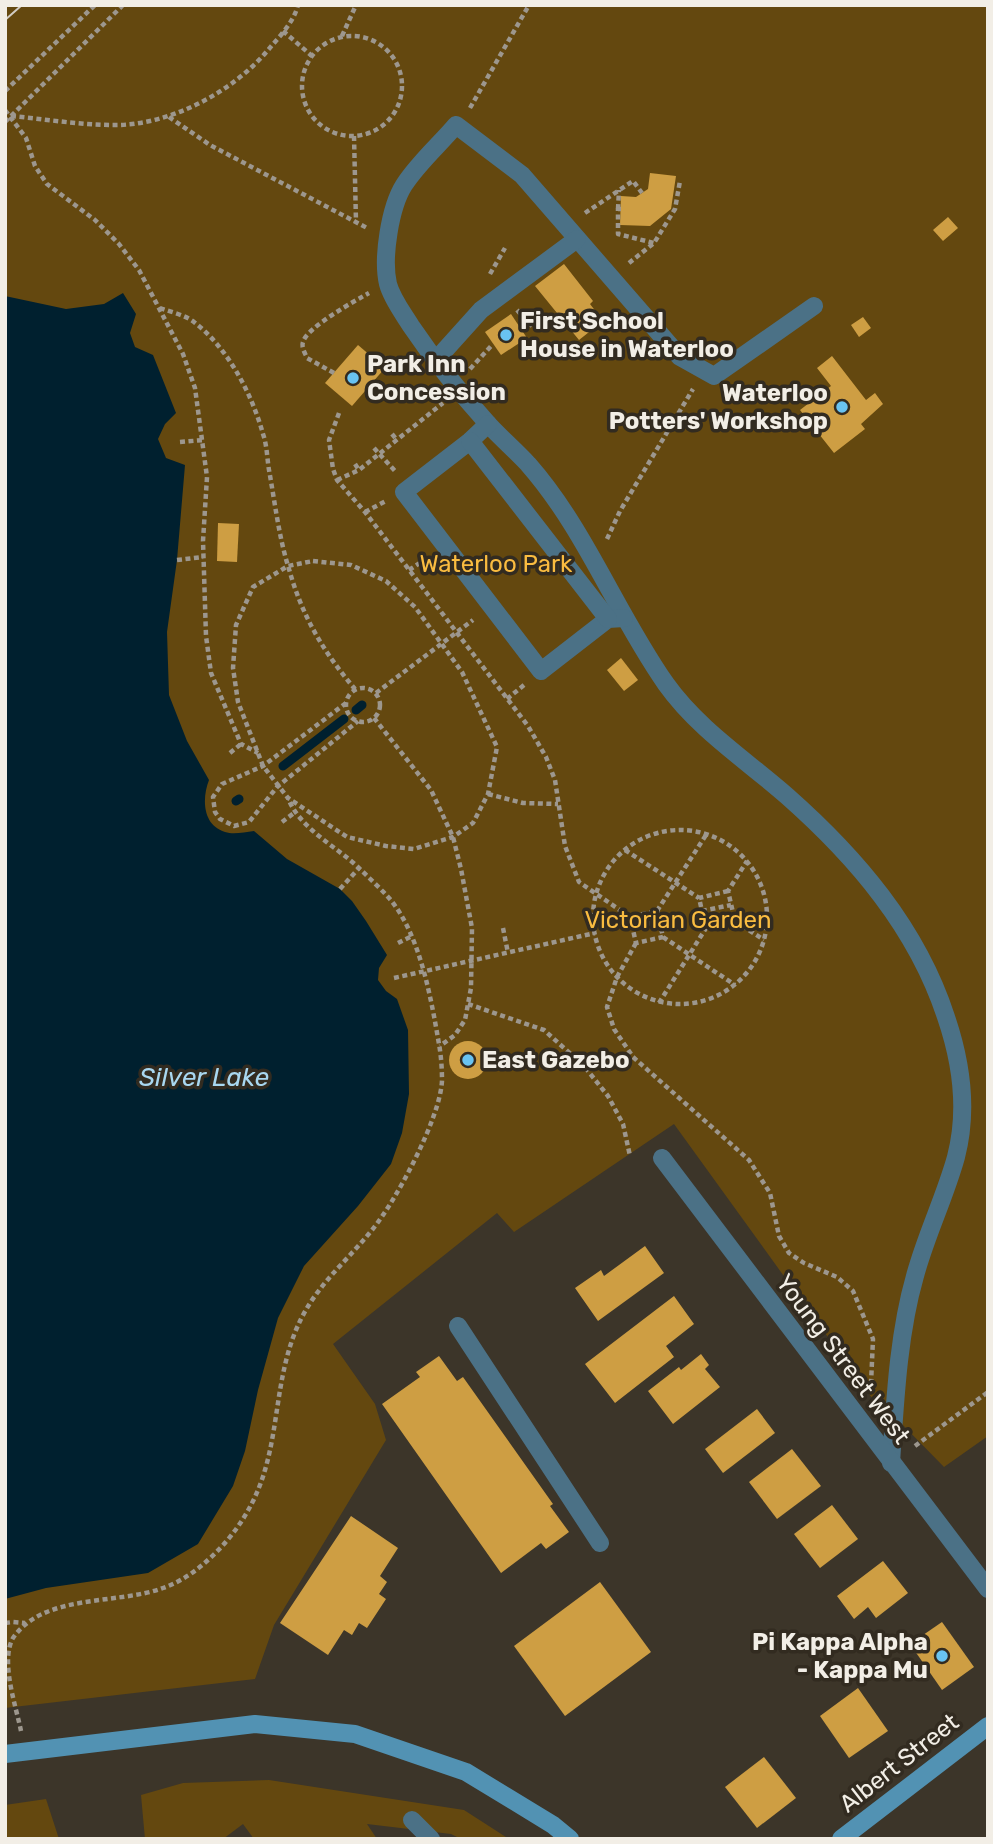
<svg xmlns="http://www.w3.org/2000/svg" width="993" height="1844" font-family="Rubik,sans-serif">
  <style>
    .green { fill: #64480f }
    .water { fill: #00202f }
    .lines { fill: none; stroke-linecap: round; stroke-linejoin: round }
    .stream { stroke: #00202f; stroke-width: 9 }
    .building { fill: #ce9e43 }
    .path { stroke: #9d978e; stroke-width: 4.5; stroke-dasharray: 5 3.5; stroke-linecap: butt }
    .lane { stroke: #4b7186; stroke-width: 18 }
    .street { stroke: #4b7186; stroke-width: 18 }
    .secondary { stroke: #5292b3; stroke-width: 18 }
    .tram { stroke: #d2cdc4; stroke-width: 2 }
    .poi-dot { fill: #69c3f1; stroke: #322b20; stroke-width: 2.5 }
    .labels { text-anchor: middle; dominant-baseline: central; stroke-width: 7; stroke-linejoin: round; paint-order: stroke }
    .poi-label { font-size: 24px; font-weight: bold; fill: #f2eee6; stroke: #322b20; text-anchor: start }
    .park-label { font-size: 24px; fill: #fabc40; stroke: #322b20 }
    .street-label { font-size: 24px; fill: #f2eee6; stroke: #322b20 }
    .water-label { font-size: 26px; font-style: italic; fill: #a8d7f0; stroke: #322b20 }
  </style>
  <rect width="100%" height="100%" fill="#3c3529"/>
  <!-- green -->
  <g class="green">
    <polygon points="5,5 988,5 988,1436 944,1467 894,1416 877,1405 674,1124 514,1232 497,1213 333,1344 375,1404 386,1440 274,1625 255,1679 5,1708"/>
    <polygon points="269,1780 464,1810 509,1839 461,1839 451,1834 367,1824 377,1839 254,1839 243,1824 223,1839 145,1839 141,1795 183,1783"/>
    <polygon points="46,1799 59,1839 5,1839 5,1805"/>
  </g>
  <!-- water -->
  <path class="water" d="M 123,293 L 136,314 L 130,333 L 135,347 L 153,355 L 176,413 L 165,424 L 158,439 L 166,458 L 185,465 L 177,560 L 167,632 L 169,695 L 187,741 L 209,780 C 202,798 202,825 225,832 C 234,835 244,832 254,831 L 287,859 L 340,889 L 352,901 L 366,921 L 387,955 L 379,968 L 378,980 L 386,991 L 397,999 L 408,1030 L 409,1094 L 402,1133 L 391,1164 L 358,1206 L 304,1266 L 278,1318 L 258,1390 L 245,1451 L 233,1486 L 198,1544 L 148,1573 L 46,1588 L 5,1599 L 5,296 L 66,309 L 104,304 Z"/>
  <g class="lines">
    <!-- stream -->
    <g class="stream">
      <polyline points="356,710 362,705"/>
      <polyline points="283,766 344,719"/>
      <polyline points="236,801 239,799"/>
    </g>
  </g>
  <!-- building -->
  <g class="building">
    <polygon points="650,173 676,176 671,209 650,226 620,225 621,196 636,197 648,189"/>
    <polygon points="948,217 958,228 943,241 933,230"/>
    <polygon points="564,264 593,301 590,304 603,321 579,340 535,286"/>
    <polygon points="511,314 527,338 501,355 485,332"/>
    <polygon points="863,317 871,328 859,337 851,325"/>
    <polygon points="358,345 385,368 352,406 325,383"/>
    <polygon points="832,356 866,400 875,393 883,404 861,424 865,429 834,453 800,410 831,386 817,368"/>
    <polygon points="218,523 239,524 237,562 217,561"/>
    <polygon points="621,658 638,680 624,691 607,670"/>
    <circle cx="468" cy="1060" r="19"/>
    <polygon points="645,1246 664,1273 598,1321 575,1288 601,1270 604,1276"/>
    <polygon points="674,1296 694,1324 666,1346 674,1357 615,1403 585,1364"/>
    <polygon points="701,1354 709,1365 705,1369 720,1387 673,1424 648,1391 679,1367 681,1370"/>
    <polygon points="439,1356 457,1381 463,1377 553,1504 550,1506 569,1532 546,1549 541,1543 501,1573 382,1404 420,1377 416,1372"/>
    <polygon points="757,1409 775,1433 723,1473 705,1449"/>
    <polygon points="792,1449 821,1486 777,1519 749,1482"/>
    <polygon points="832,1505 858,1539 820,1568 794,1534"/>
    <polygon points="351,1516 398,1548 380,1576 387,1582 379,1594 386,1599 367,1628 359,1623 352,1635 344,1630 328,1655 280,1623"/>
    <polygon points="883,1561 908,1593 876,1618 868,1607 854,1619 837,1596"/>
    <polygon points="600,1582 651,1652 565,1716 514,1646"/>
    <polygon points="942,1622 974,1667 942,1690 910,1644"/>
    <polygon points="858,1688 888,1731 849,1758 820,1716"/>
    <polygon points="764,1757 796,1798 757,1828 725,1787"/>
  </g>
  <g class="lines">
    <!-- path -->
    <g class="path">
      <polyline points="283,31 312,56"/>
      <circle cx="352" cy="86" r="50"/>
      <polyline points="342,36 356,5"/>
      <polyline points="5,91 95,5"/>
      <polyline points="470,108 529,5"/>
      <polyline points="5,110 26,138 35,166 47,184 95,220 119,244 139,270 183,354 195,388 207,477 203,541 206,636 211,673 241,744 258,753"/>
      <path d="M 11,116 C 45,119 79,125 113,125 C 169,126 233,92 268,50 C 279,37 294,22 298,5"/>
      <polyline points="169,117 210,145 369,229"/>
      <polyline points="5,122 123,5"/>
      <polyline points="354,136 356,222"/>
      <polyline points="618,209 619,190"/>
      <polyline points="621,209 618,209 618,234 654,243"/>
      <polyline points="585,213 633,181 642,193"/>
      <polyline points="629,263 654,243 675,209 680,181"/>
      <polyline points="490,274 505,248"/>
      <path d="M 160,308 C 171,312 185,315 194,322 C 228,348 252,394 263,434 C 267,445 267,458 269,470 C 275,503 279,538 289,569 C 302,616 324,653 355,689"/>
      <path d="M 517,310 C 536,331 535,335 560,318"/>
      <polyline points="470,369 493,344"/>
      <path d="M 334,373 L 307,358 C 305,353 301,347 303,342 C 306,328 356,300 369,293"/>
      <polyline points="339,413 329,440 333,469 337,480 365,512 528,726 546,757 555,780 565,846 579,882 630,917 657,911 663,937 636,943 630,917"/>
      <polyline points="392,434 397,440"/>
      <polyline points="180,442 204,440"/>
      <polyline points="374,448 395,471"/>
      <polyline points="355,464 359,470"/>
      <polyline points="337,480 359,470 443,403"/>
      <polyline points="365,512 386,501"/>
      <polyline points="607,539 620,511 693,389"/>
      <polyline points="177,560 203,557"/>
      <polygon points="313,561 351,565 386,581 415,607 462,672 497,747 488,794 473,823 453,837 414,849 386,846 347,837 288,798 263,766 238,702 233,668 236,625 253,587 288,566"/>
      <polyline points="409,570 429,557"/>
      <circle cx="363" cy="705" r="17"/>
      <polyline points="376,693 473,620"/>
      <polyline points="507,699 524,685"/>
      <polyline points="346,703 263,766 222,784 213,797 215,812 220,819 234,826 249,822 277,787 358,721"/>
      <polyline points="374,718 431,790 453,837 461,869 472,928 471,988 465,1020 455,1035 440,1046"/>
      <polyline points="230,753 241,744"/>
      <polyline points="488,794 523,803 558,804"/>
      <polyline points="282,822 294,813"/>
      <circle cx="680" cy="917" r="87"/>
      <polyline points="625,850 699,898"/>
      <polyline points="340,889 359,868"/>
      <polyline points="728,891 699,898 706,928 735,921 728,891 747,861"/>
      <polyline points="657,911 706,835"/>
      <polyline points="702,911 731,905"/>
      <polyline points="735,921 764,940"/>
      <polyline points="632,927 660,921"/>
      <polyline points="503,928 508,953"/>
      <polyline points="663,937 735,985"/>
      <polyline points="398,943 412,936"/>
      <polyline points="636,943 617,977 607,1007 614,1029 633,1057 749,1160 770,1193 779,1236 789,1253 804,1263 837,1277 853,1291 873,1339 871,1384"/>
      <polyline points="394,978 595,933"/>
      <polyline points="659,1003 706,928"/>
      <polyline points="468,1004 544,1030 584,1066 608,1096 623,1124 630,1156"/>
      <polyline points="915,1446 988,1392"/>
      <polyline points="5,1623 13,1622 25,1623"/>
      <path d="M 21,1731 C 16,1706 0,1661 13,1638 C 44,1593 117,1605 163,1588 C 180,1582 195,1572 208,1560 C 235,1536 255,1505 265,1470 C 278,1426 277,1380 294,1335 C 312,1288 341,1268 372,1230 C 396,1201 441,1117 442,1080 C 442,1068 441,1055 439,1044 C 431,998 420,934 389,898 C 380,888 369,878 359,868 C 336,846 300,829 288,798"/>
    </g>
    <!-- lane -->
    <g class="lane">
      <path d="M 814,306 L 714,376 L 680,357 L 522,175 L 456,125 C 440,144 418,163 404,185 C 390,207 382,258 388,284 C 392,299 403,313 411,326 C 434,360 461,394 489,425 C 501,438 515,450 528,464 C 586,530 616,613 666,684 C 698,729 746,760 787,796 C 856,857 917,928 946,1017 C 961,1061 968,1111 956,1157 C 945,1197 926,1235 915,1276 C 898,1335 895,1403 891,1463"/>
      <polyline points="436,360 481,310 577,239"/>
      <polyline points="488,424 470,441 404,492 541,671 608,619 624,618"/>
      <polyline points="470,441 608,619"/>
      <polyline points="458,1326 600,1543"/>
      <polyline points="412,1820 431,1839"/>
    </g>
    <!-- street -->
    <polyline class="street" points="662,1158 988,1589"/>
    <!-- secondary -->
    <g class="secondary">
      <polyline points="5,1754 255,1724 355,1734 466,1772 553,1825 570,1839"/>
      <polyline points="841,1839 988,1726"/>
    </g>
    <!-- tram -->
    <polyline class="tram" points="5,20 22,5"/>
  </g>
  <!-- markers -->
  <g class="poi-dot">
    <circle cx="506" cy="335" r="7"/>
    <circle cx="353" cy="378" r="7"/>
    <circle cx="842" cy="407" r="7"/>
    <circle cx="468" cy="1060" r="7"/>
    <circle cx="942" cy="1656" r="7"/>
  </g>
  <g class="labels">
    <!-- poi labels -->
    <g class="poi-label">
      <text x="520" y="321">First School<tspan x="520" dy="28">House in Waterloo</tspan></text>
      <text x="367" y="364">Park Inn<tspan x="367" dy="28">Concession</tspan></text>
      <text x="828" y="393" text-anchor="end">Waterloo<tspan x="828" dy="28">Potters' Workshop</tspan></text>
      <text x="482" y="1060">East Gazebo</text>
      <text x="928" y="1642" text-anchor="end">Pi Kappa Alpha<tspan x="928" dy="28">- Kappa Mu</tspan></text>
    </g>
    <!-- park labels -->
    <g class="park-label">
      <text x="496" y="564">Waterloo Park</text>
      <text x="678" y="920">Victorian Garden</text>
    </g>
    <!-- street labels -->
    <g class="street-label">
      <text transform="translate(843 1359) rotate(53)">Young Street West</text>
      <text transform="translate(899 1763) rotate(-38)">Albert Street</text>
    </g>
    <!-- water labels -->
    <g class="water-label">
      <text x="204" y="1077">Silver Lake</text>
    </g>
  </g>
  <!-- border -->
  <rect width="993" height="1844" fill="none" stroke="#f2eee6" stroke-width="14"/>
</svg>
